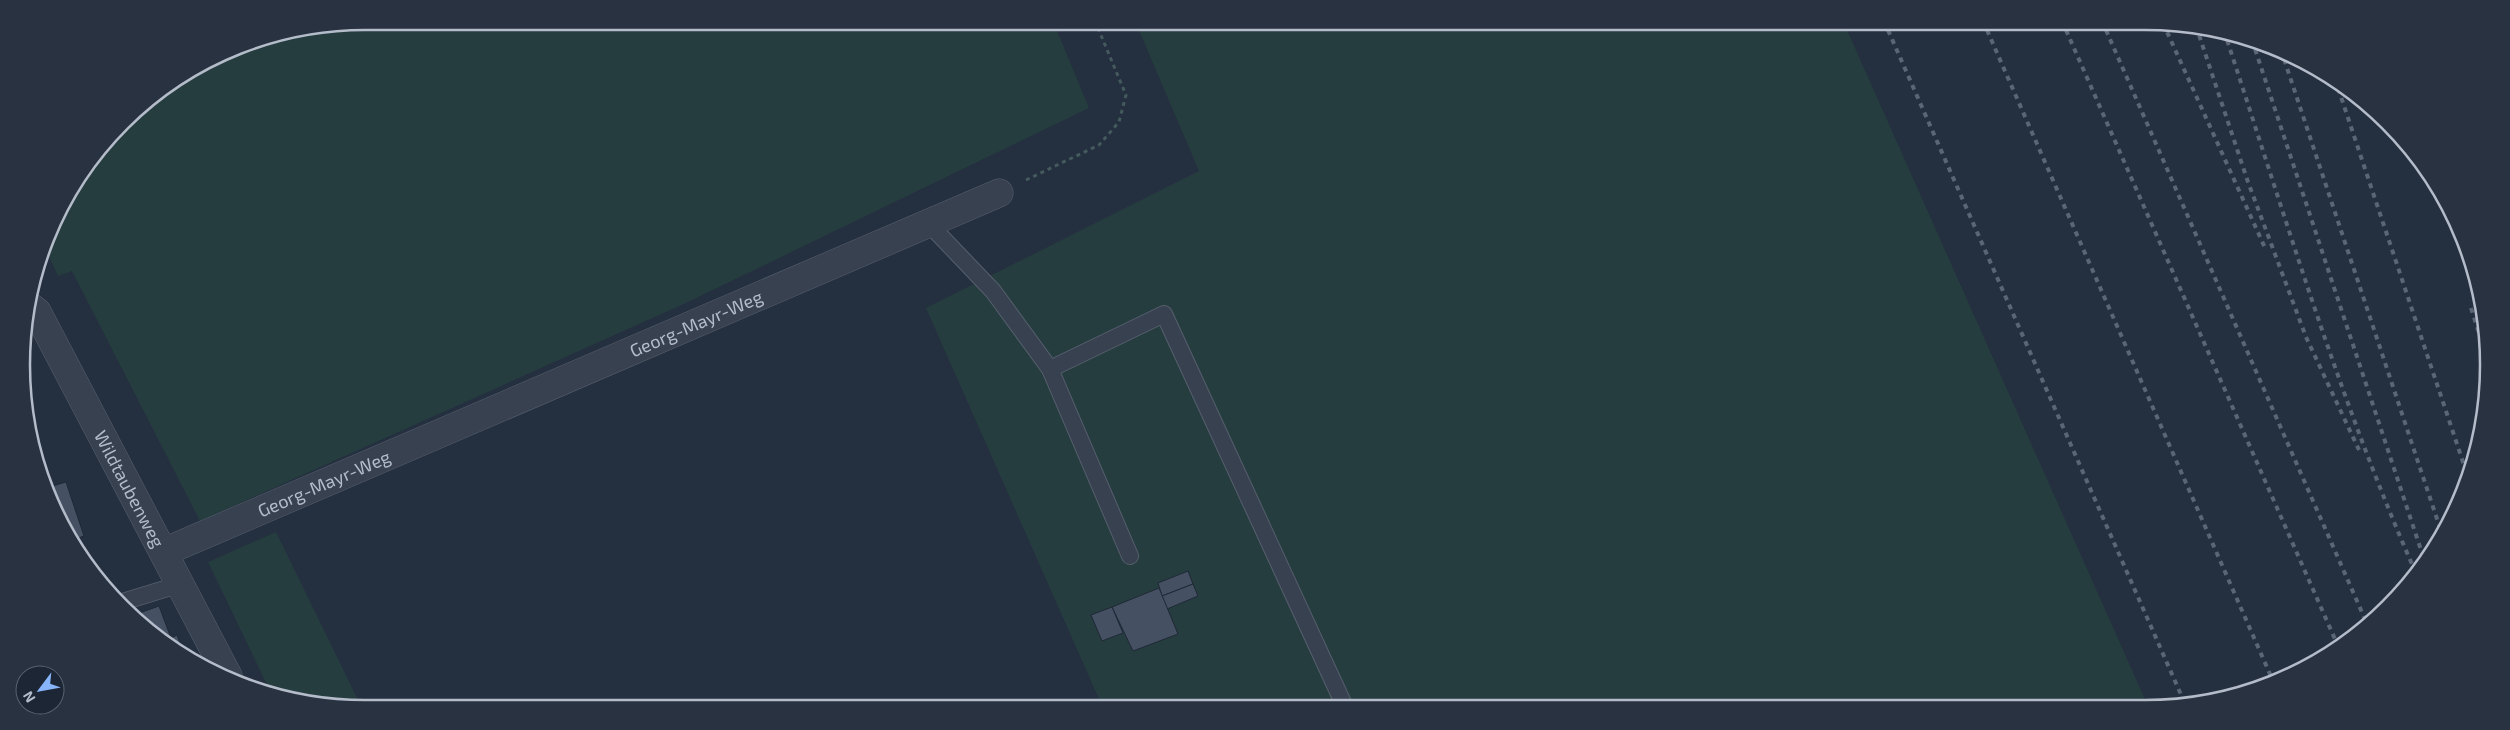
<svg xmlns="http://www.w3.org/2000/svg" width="2510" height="730" font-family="'Exo 2',sans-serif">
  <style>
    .green { fill: #263d40 }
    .building { fill: #455163; stroke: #1f2836 }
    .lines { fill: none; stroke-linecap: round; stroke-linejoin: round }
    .lane-casing { stroke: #565f6d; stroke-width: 18 }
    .street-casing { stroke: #565f6d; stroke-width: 29 }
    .path { stroke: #445a5d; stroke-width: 3; stroke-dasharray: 4 4; stroke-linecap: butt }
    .lane { stroke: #38414f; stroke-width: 16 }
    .street { stroke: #38414f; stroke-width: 28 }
    .rail { stroke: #5a6576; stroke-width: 4; stroke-dasharray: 5 5; stroke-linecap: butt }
    .labels { text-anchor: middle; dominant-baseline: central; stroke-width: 4.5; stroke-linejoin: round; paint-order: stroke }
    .street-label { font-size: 18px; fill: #b4bcca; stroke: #1d2634 }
    .rim { fill: none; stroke: #b4bcca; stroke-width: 2.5 }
  </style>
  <rect width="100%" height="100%" fill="#242f3f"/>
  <!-- green -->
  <g class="green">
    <polygon points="365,21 1053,21 1089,108 688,302 200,521 72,271 58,276 44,246 57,213 92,156 138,107 234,47 298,28"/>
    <polygon points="1135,21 1843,21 2148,706 1103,708 926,308 1199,171"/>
    <polygon points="276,532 362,708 298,702 270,691 208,562"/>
  </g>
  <!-- building -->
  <g class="building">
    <polygon points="66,482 84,536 73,540 76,548 57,517 46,488"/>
    <polygon points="1188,571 1193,584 1162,596 1158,583"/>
    <polygon points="1193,584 1198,596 1167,609 1162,596"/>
    <polygon points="1159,588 1178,634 1133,651 1112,607"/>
    <polygon points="159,606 171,638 177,635 185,657 131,616"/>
    <polygon points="1112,607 1123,633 1102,641 1091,615"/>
  </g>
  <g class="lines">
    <defs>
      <g id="lane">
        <polyline points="929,224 993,291 1050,369 1130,556"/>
        <polyline points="1050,369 1164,314 1345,707"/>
        <polyline points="119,603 181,584"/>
      </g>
      <g id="street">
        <path id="s1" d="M 28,305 L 37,312 L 228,676"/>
        <path id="s2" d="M 164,552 L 999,193"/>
      </g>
    </defs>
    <!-- lane casing -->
    <use href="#lane" class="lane-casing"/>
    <!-- street casing -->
    <use href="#street" class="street-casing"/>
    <!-- path -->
    <polyline class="path" points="1026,180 1099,145 1119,122 1126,95 1095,21"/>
    <!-- lane -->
    <use href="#lane" class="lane"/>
    <!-- street -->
    <use href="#street" class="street"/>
    <!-- rail -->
    <g class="rail">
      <polyline points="1884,21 2186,706"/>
      <polyline points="1983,21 2273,681"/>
      <polyline points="2062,21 2338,646"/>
      <polyline points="2102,21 2368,626"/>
      <polyline points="2163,23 2266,250"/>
      <polyline points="2196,26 2248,182 2306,337 2359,450"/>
      <path d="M 2224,31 C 2284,212 2338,397 2415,571"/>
      <polyline points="2252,40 2424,559"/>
      <polyline points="2281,50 2443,537"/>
      <polyline points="2335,79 2467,474"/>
      <polyline points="2471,308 2488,361"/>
    </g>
  </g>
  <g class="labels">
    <!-- street labels -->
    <g class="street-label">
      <text stroke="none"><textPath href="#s2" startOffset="579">Georg-Mayr-Weg</textPath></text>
      <text stroke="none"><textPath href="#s2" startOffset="174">Georg-Mayr-Weg</textPath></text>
      <text stroke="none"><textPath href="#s1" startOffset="211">Wildtaubenweg</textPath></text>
    </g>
  </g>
  <!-- crop -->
  <path d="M0 0H2510V730H0ZM365 30H2145A335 335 0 0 1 2480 365V365A335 335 0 0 1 2145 700H365A335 335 0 0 1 30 365V365A335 335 0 0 1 365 30Z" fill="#293240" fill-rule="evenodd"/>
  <path class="rim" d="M365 30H2145A335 335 0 0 1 2480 365V365A335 335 0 0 1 2145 700H365A335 335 0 0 1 30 365V365A335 335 0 0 1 365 30Z"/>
  <!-- north arrow -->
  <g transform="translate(40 690) rotate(238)"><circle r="24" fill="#1d2634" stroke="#596270"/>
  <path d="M0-4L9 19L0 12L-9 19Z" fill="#88b4fa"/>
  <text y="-8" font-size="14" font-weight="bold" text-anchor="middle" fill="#b4bcca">N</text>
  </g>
</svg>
